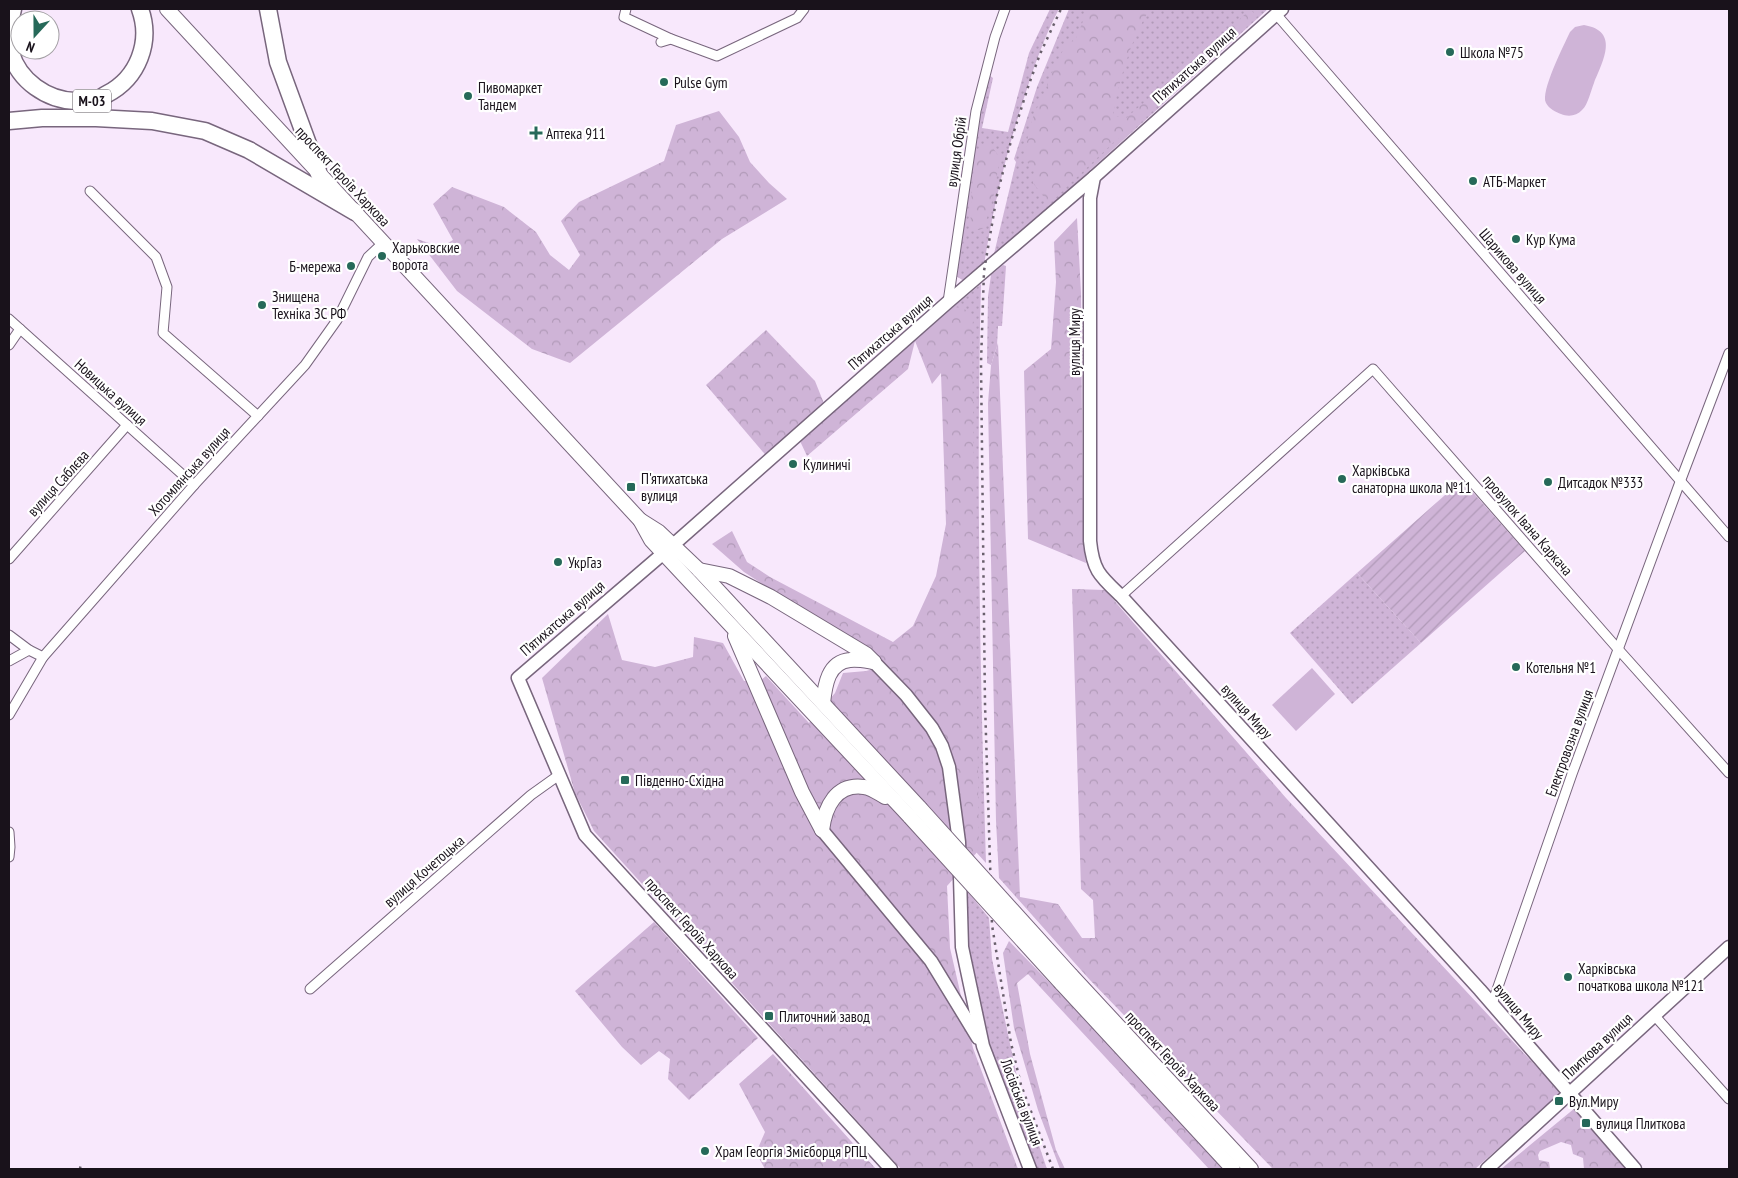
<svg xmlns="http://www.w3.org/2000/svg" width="1738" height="1178" font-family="'PT Sans Narrow',sans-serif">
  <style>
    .grass { fill: url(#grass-dots) }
    .forest { fill: url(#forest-crowns) }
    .garden { fill: url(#garden-furrows) }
    .pitch { fill: #cfb4d7 }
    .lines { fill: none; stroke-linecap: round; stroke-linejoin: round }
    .street-casing { stroke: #78667d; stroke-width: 11 }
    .secondary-casing { stroke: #78667d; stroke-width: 15 }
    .primary-casing { stroke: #78667d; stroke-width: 16 }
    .highway-casing { stroke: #78667d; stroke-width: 19 }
    .street { stroke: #fff; stroke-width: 9 }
    .secondary { stroke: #fff; stroke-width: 12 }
    .primary { stroke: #fff; stroke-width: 14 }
    .highway { stroke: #fff; stroke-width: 16 }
    .rail { stroke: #695f6c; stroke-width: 2.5; stroke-dasharray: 2.5 5; stroke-linecap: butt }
    .primary-bridge-casing { stroke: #78667d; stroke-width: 16; stroke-linecap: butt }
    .primary-bridge { stroke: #fff; stroke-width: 14 }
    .poi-dot { fill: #266959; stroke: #fff; stroke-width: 2 }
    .labels { text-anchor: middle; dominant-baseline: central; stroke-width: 4.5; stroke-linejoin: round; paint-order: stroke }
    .shield { fill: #fff; stroke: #5e595f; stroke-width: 1 }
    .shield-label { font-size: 14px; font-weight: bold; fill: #19121b }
    .poi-label { font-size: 15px; fill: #19121b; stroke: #fff; text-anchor: start }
    .street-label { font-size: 15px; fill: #19121b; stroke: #fff }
  </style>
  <defs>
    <pattern id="grass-dots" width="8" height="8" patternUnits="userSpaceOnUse" patternTransform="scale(1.25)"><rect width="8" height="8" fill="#cfb4d7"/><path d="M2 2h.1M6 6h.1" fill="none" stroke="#b19ab8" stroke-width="1.8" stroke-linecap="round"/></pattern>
    <pattern id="forest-crowns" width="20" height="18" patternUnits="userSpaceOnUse" patternTransform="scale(1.25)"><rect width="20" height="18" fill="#cfb4d7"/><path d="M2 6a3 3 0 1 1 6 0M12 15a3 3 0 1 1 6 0" fill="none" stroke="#b19ab8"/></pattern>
    <pattern id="garden-furrows" width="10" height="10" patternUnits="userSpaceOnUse" patternTransform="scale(1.25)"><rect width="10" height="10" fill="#cfb4d7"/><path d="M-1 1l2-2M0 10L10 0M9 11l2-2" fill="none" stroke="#b19ab8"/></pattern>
  </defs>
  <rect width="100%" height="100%" fill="#f8e8fc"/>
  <!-- grass -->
  <g class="grass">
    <path d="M 1050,9 L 1059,9 C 1044,37 1034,67 1024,98 C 1006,153 993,208 984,265 L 964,281 L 956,276 L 978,127 L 989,75 L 993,78 L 982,128 L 1008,132 L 1029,53 Z"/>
    <polygon points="1069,9 1268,9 993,258 1016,162 1014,159 1037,87"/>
    <polygon points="1003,265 1006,266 1002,326 998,326 997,346 991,365 987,363 988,296 991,275"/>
    <path d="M 981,284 C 976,477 980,670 986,863 L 976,852 L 968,747 L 953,307 Z"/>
    <polygon points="1357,573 1421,643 1352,704 1290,633"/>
    <polygon points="968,892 989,918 992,959 1019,1086 1047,1169 1031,1169 993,1067 965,949 965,914"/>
  </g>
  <!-- forest -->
  <g class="forest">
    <path d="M 1088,9 L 1150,9 C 1131,38 1119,81 1113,115 L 1125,119 L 1250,10 L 1257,15 L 1133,128 L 1114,142 L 1053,200 L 1047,201 L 1033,183 L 1034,169 L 1024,159 C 1029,133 1030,111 1049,91 L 1047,83 L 1065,46 L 1076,38 Z"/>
    <polygon points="719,111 739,137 750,162 769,183 787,199 722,239 570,363 532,349 457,291 417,239 441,247 453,240 433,204 452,187 504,207 536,232 550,255 569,270 580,255 561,221 579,202 664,161 676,125"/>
    <path d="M 987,143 C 994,147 995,152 1000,157 L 994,194 L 984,228 L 979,230 L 971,230 C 970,217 972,161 978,150 C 980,148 985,145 987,143 Z"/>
    <polygon points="1077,218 1081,293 1083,543 1086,563 1028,539 1024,371 1051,349 1056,282 1054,242"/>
    <polygon points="953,307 964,308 973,320 972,334 979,850 947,886 950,948 973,1048 1018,1169 901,1169 594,831 575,793 542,678 608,614 622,660 655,667 693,657 694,637 723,643 744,681 761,680 766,676 809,723 835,693 843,673 866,671 887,665 744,572 712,544 732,531 747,562 770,577 893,642 913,626 936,576 946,524 941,373 932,384 915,341 908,369 807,456 800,441"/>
    <polygon points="766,330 815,381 825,406 769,459 706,385"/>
    <polygon points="998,343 1020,897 1058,904 1082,938 1095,938 1093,900 1081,889 1072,589 1105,590 1286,798 1561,1093 1475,1169 1273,1169 1089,979 999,878 996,821 988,403 991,365"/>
    <polygon points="654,922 758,1038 689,1100 668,1079 670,1059 659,1051 641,1065 622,1047 575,991"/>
    <polygon points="1009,941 1116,1051 1223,1169 1209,1169 1028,974 1017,983 1030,1054 1056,1150 1065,1169 1060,1169 1038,1110 1014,1028 1003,953"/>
    <polygon points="773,1054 876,1169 765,1169 756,1153 765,1132 739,1084"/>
    <polygon points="1575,1108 1625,1169 1584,1169 1583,1158 1573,1154 1571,1145 1561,1142 1540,1151 1538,1155 1539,1160 1549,1162 1550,1169 1501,1169"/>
  </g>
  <!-- garden -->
  <polygon class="garden" points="1462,480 1525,551 1421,643 1357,573"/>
  <!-- pitch -->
  <g class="pitch">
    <path d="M 1584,25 C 1620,31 1603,61 1594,83 C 1591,90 1588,105 1582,110 C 1577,116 1568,117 1561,114 C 1556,112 1549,109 1546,103 C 1540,92 1564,45 1570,32 L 1575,27 Z"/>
    <polygon points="1312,668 1335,694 1296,731 1272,705"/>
  </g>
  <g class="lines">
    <defs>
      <g id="street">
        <polyline points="626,9 624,17 671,39"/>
        <polyline points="1276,14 1729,537"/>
        <polyline points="661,42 671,39 717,56 797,18 804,9"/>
        <polyline points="90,191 156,257 167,287 163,333 258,416"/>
        <polyline points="948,302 976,111 995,37 1005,9"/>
        <polyline points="9,319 194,485"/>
        <polyline points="9,345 20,329"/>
        <polyline points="9,559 127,425"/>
        <polyline points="1121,596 1373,369 1618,649 1729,773"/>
        <polyline points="9,635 29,650 43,657"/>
        <polyline points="9,661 29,650"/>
        <polyline points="9,715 43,657 194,485 305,365 337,320 368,257 383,243"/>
        <polyline points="9,832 10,847 9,857"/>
        <polyline points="310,989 531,795 559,775"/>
        <polyline points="1492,1004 1572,774 1680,482 1729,353"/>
        <polyline points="1654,1015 1729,1099"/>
      </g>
      <g id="secondary">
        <path d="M 1094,177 L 1090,198 L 1090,541 C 1093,571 1100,576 1121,596 L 1480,990 L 1635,1169"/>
        <polyline points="874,662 906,695 932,728 942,746 949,767 959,842 962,947 983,1046 1030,1169"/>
        <polyline points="822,830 931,961 978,1038"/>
        <polyline points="891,1169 585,835 518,678 673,545 948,302 1094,177 1282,9"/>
        <polyline points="1487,1169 1729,947"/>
      </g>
      <g id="primary">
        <polyline points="167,9 640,520 651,540 910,817"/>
        <polyline points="640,520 659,532 699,570 920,808"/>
        <polyline points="699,570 729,576 771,597 866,654 874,662"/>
        <polyline points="735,636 802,792 822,830"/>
        <path d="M 823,703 C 825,685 828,662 850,660 C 858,659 867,661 874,662"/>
        <path d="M 822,830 C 825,807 836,783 864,787 C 872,788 878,793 885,797"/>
        <polyline points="1071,975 1251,1169"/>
        <polyline points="1061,983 1233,1169"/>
      </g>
      <g id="highway">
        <polyline points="268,9 278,62 319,174"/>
        <polyline points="9,27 13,9"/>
        <path d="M 9,38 C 9,43 9,49 11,53 C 19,81 47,100 75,101 C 80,101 88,102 94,101 C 98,100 103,96 107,94 C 138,78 152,42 140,9"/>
        <polyline points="9,121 42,118 96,118 152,121 205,131 249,150 355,212"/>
      </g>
    </defs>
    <!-- street casing -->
    <use href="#street" class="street-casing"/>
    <!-- secondary casing -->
    <use href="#secondary" class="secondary-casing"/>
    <!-- primary casing -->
    <use href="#primary" class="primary-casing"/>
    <!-- highway casing -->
    <use href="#highway" class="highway-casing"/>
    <!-- street -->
    <use href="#street" class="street"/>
    <!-- secondary -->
    <use href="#secondary" class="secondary"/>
    <!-- primary -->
    <use href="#primary" class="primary"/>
    <!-- highway -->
    <use href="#highway" class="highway"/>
    <!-- rail -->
    <g class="rail">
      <polyline points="80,1169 81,1162"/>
      <polyline points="1053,1169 1021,1085 1011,1043 992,925 985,704 981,363 984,271 997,195 1011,141 1028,87 1040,54 1061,9"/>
    </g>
    <defs>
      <g id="primary-bridge">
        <polyline points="920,808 1071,975"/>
        <polyline points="910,817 1061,983"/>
      </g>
    </defs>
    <!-- primary-bridge casing -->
    <use href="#primary-bridge" class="primary-bridge-casing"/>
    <!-- primary-bridge -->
    <use href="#primary-bridge" class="primary-bridge"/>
  </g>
  <!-- markers -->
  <g class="poi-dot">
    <circle cx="1450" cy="52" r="5"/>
    <circle cx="664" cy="82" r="5"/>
    <circle cx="468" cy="96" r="5"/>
    <path d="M533.5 125.5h5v5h5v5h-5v5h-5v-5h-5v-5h5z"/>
    <circle cx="1473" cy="181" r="5"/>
    <circle cx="1516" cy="239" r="5"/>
    <circle cx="382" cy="256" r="5"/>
    <circle cx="351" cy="266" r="5"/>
    <circle cx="262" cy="305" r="5"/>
    <circle cx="793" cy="464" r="5"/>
    <circle cx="1342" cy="479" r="5"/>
    <circle cx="1548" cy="482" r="5"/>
    <rect x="626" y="482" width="10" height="10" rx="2.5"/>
    <circle cx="558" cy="562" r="5"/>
    <circle cx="1516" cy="667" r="5"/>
    <rect x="620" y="775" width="10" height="10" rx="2.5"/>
    <circle cx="1568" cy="977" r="5"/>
    <rect x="764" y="1011" width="10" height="10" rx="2.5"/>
    <rect x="1554" y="1096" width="10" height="10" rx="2.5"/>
    <rect x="1581" y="1118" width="10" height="10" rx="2.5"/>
    <circle cx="705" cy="1151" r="5"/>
  </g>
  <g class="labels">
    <!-- shield labels -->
    <rect class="shield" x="73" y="89.5" width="38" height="23" rx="4"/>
    <g class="shield-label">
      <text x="92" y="101">М-03</text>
    </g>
    <!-- poi labels -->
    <g class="poi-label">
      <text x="1460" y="52">Школа №75</text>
      <text x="674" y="82">Pulse Gym</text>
      <text x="478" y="87">Пивомаркет<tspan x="478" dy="17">Тандем</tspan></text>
      <text x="546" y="133">Аптека 911</text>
      <text x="1483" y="181">АТБ-Маркет</text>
      <text x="1526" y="239">Кур Кума</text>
      <text x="392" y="247">Харьковские<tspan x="392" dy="17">ворота</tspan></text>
      <text x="341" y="266" text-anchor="end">Б-мережа</text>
      <text x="272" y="296">Знищена<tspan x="272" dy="17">Техніка ЗС РФ</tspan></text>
      <text x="803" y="464">Кулиничі</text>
      <text x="1352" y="470">Харківська<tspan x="1352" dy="17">санаторна школа №11</tspan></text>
      <text x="641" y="478">П'ятихатська<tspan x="641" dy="17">вулиця</tspan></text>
      <text x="1558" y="482">Дитсадок №333</text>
      <text x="568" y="562">УкрГаз</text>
      <text x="1526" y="667">Котельня №1</text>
      <text x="635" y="780">Південно-Східна</text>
      <text x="1578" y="968">Харківська<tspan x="1578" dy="17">початкова школа №121</tspan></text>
      <text x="779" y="1016">Плиточний завод</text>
      <text x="1569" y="1101">Вул.Миру</text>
      <text x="1596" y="1123">вулиця Плиткова</text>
      <text x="715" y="1151">Храм Георгія Змієборця РПЦ</text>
    </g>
    <!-- street labels -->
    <g class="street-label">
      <text transform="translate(1194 65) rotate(-42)">П’ятихатська вулиця</text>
      <text transform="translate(956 152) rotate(-82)">вулиця Обрій</text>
      <text transform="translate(343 176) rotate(47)">проспект Героїв Харкова</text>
      <text transform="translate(1513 266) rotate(49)">Шарикова вулиця</text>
      <text transform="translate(890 332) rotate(-41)">П’ятихатська вулиця</text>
      <text transform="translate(1074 342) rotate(-90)">вулиця Миру</text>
      <text transform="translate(111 392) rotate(42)">Новицька вулиця</text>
      <text transform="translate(189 471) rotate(-48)">Хотомлянська вулиця</text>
      <text transform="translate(58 483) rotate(-48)">вулиця Саблєва</text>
      <text transform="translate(1528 525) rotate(49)">провулок Івана Каркача</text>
      <text transform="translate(562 618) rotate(-41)">П’ятихатська вулиця</text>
      <text transform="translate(1247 711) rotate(48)">вулиця Миру</text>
      <text transform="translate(1569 743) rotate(-70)">Електровозна вулиця</text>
      <text transform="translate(424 871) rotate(-41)">вулиця Кочетоцька</text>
      <text transform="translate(692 928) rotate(48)">проспект Героїв Харкова</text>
      <text transform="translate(1519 1011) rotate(50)">вулиця Миру</text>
      <text transform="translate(1597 1046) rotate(-43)">Плиткова вулиця</text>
      <text transform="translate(1173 1061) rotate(47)">проспект Героїв Харкова</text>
      <text transform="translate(1022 1102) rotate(69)">Лосівська вулиця</text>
    </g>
  </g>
  <!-- border -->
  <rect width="1738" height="1178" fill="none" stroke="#19121b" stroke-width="20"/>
  <!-- north arrow -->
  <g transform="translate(35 35) rotate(201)"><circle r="24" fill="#ffffff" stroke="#a3a0a4"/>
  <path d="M0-4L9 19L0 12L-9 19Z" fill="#266959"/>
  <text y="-8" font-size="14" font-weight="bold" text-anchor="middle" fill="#19121b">N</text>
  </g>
</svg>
